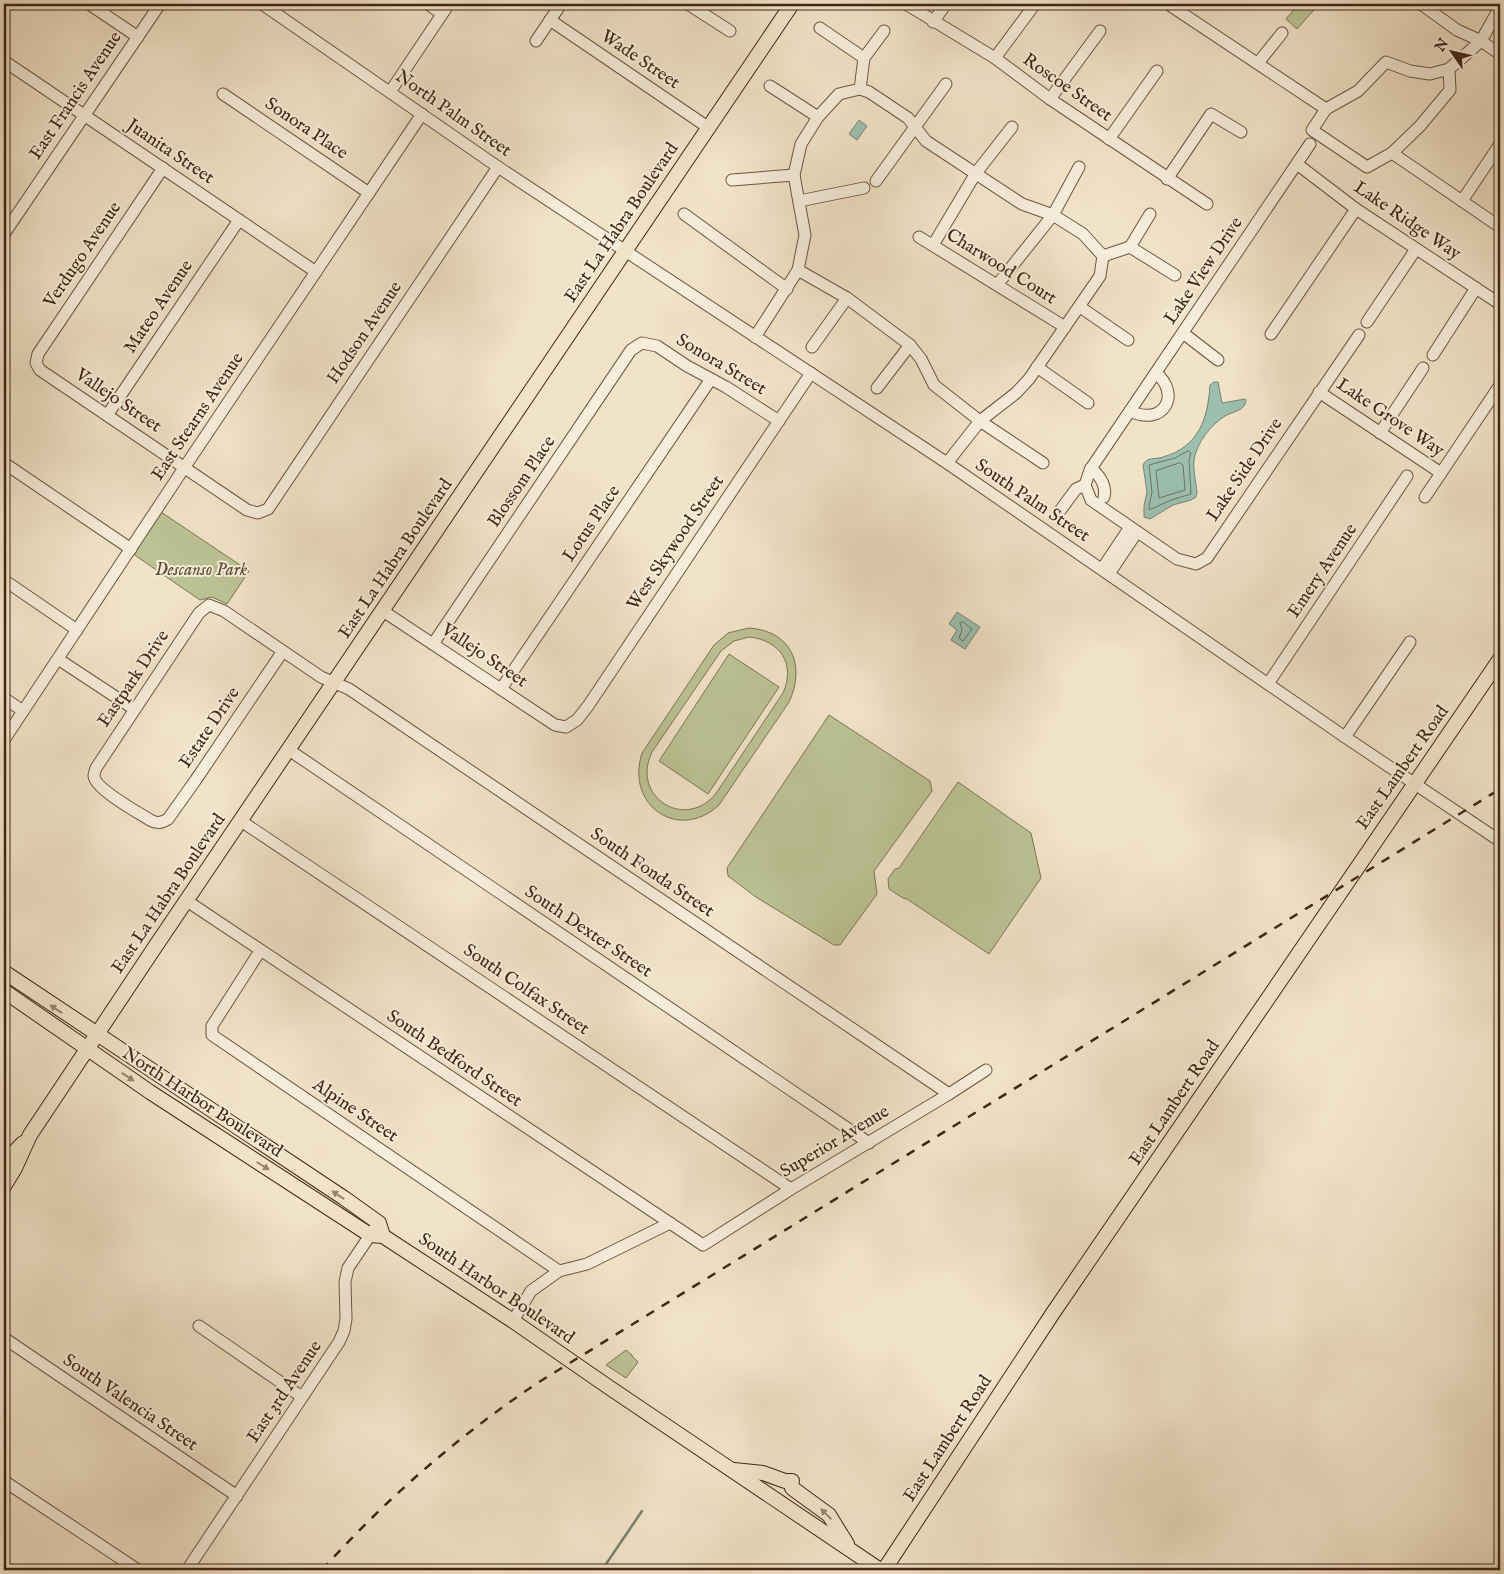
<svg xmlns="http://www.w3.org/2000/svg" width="1504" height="1574" font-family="'IM FELL English',serif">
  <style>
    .green { fill: #bbc395; stroke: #7e7454; fill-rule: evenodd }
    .water { fill: #9cbfaf; stroke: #788271 }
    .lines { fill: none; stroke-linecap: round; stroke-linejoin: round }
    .shore { stroke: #6e7262; stroke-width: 1 }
    .stream { stroke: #788271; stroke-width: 2.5 }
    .minor-casing { stroke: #6d5541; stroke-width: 13 }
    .major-casing { stroke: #412614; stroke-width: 16 }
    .minor { stroke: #f6eddb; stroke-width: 11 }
    .major { stroke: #f1e3c8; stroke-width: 14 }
    .rail { stroke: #412614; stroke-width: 2.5; stroke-dasharray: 9 9; stroke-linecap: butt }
    .oneway { fill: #99846e }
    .labels { text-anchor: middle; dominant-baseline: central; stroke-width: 4; stroke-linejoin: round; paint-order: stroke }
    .street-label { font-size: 18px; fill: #412614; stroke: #f6eddb }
    .park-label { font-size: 18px; font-style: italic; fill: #604d34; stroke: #f6eddb }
  </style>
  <rect width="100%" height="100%" fill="#f1e3c8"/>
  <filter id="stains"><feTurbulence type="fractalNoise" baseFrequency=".004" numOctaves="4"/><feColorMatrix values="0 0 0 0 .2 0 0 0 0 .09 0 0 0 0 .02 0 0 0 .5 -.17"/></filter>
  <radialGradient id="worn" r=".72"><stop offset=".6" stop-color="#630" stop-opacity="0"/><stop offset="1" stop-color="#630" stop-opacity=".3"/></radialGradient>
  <!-- green -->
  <g class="green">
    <polygon points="1299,4 1319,4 1297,29 1286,19"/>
    <polygon points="161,512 249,571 227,604 212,597 200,600 133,554"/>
    <path d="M 749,628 C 792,631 806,666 789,702 L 719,805 C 679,842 625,806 642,753 L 714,645 L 728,633 ZM 749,637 C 780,640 796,664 783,693 L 717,792 C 687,832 630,798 652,752 L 721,651 L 734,641 Z"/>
    <polygon points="729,654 779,687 708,794 659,761"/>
    <polygon points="829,715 930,781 932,791 874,871 877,894 840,945 834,945 756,897 728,876 727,868"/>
    <polygon points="958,782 1031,833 1041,878 989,954 907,899 903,898 889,889 888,879 895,869 899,868"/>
    <polygon points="626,1350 632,1355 632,1356 638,1362 626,1378 606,1365"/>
  </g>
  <!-- water -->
  <g class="water">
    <polygon points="859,120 867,126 857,140 849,134"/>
    <path d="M 1214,382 L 1218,382 L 1222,403 L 1245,399 L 1246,400 C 1245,411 1234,411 1225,416 C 1211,425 1197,442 1194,460 C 1193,471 1196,482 1197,492 L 1196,497 L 1191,500 L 1173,505 L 1150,519 L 1144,517 L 1144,506 L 1147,492 L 1143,465 C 1147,456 1155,460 1163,457 C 1199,447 1208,418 1210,385 Z"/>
    <polygon points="957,612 980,627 965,649 951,640 957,630 949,624"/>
  </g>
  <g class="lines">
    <!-- shore -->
    <g class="shore">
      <polygon points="1188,451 1191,453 1189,460 1191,494 1171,500 1149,510 1149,507 1152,492 1149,465 1175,458"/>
      <polygon points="1180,463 1183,465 1185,490 1159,498 1156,471"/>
      <polygon points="963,622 972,629 963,641 959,638 962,630 960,623"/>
    </g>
    <!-- stream -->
    <polyline class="stream" points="602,1570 642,1511"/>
    <defs>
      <g id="minor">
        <polyline points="89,4 138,37"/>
        <polyline points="262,4 498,167 947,463 1345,737 1500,841"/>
        <polyline points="428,4 442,14"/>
        <polyline points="688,4 730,31"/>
        <polyline points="906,4 995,58 1050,99 1207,204"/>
        <polyline points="1168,4 1326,109"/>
        <polyline points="1421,4 1457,30 1481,41 1500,54"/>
        <polyline points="550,20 709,128"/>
        <polyline points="933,22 946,4"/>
        <polyline points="820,28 864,58"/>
        <polyline points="536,41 561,4"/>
        <polyline points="995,58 1035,4"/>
        <polyline points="4,61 316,272"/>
        <polyline points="1258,63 1282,33"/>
        <polyline points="1449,69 1450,90 1420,126 1392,153 1367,167 1312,130 1326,109 1358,91 1386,62 1410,71 1430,74 1449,69 1481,41 1500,7"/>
        <polyline points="770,86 818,117"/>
        <polyline points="860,89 869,92 908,118 926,141 1022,204 1053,215 1083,234 1103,256"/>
        <polyline points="860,89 864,58 884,31"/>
        <polyline points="390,92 449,4"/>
        <polyline points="223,94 369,193"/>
        <polyline points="1050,99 1100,31"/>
        <polyline points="1109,139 1157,71"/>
        <polyline points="1310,144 1090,470 1085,485 1091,500 1177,559 1196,564 1207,558 1359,335"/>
        <polyline points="1392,153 1500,227"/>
        <polyline points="1297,164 1356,209 1500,304"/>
        <polyline points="163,168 38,354 36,363 40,370 247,510 258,513 268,509 498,167"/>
        <polyline points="1167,179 1211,114 1241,132"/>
        <polyline points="732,180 794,175"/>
        <polyline points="876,181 946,84"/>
        <polyline points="799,201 864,188"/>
        <polyline points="1462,201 1500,144"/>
        <polyline points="684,214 787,289"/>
        <polyline points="4,234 160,4"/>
        <polyline points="919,237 1065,327"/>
        <polyline points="933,245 976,173 1012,127"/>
        <polyline points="1130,247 1150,214"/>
        <polyline points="1103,256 1130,247 1175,275"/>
        <polyline points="798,270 847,298 910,345 921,359 934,385 980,421 1043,463"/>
        <polyline points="997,285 1053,215 1079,167"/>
        <polyline points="1080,307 1128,340"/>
        <polyline points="1367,322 1416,249"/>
        <polyline points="1183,333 1218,360"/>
        <polyline points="1271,334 1356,209"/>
        <polyline points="755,337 798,270 805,235 794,175 801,144 818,117 839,94 860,89"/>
        <polyline points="812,347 847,298"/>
        <polyline points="1433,355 1476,288"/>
        <polyline points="1037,367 1088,403"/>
        <polyline points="877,388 910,345"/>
        <polyline points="1319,392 1441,473"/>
        <path d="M 1130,411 C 1163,427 1182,395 1156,373"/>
        <polyline points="108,414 239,220"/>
        <polyline points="1380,433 1423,368"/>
        <polyline points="4,463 131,549"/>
        <polyline points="947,463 980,421 1016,393 1029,379 1100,276 1103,256"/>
        <path d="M 1091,468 C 1100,476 1107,485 1104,497"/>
        <polyline points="1425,497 1500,385"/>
        <polyline points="1059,512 1076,489 1085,485"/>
        <polyline points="1102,569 1130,527"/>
        <polyline points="1109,574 1137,532"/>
        <polyline points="4,580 77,630"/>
        <polyline points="383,611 555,725 566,727 577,720 588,706 811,373"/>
        <polyline points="433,644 631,350 642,343 657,346 687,366 726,387 779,421"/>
        <path d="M 283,651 L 195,781 L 168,819 C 161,823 157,824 150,820 C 139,813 95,789 94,776 C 94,774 95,771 96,768 L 199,613 L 209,605 L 224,611 L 321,677 L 349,689 L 949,1094"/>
        <polyline points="58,659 134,709"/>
        <polyline points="1268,684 1407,476"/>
        <polyline points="501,689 711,379"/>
        <polyline points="4,698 23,711"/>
        <polyline points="1345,737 1410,642"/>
        <polyline points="4,740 184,468 422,114"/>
        <polyline points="289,750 869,1143"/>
        <polyline points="241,821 791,1189"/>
        <polyline points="187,901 703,1245 791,1189 949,1094 986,1070"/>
        <polyline points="260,951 212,1026 212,1035 559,1271"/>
        <polyline points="513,1321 531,1291 559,1271 587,1264 670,1223"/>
        <polyline points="199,1326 302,1397"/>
        <polyline points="4,1338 237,1496"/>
        <polyline points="4,1481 138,1570"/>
        <polyline points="187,1570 339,1342 344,1331 346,1319 345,1282 348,1268 375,1228"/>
      </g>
      <g id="major">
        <polyline points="4,972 344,1198 379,1223 383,1236 513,1321 610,1388 880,1570"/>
        <polyline points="4,991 150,1092 370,1235 383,1236"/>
        <polyline points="4,1163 23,1143"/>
        <polyline points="4,1186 15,1168 30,1135 155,947 792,4"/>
        <polyline points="734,1470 763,1473 785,1481 792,1481"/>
        <polyline points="792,1488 829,1515 847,1544"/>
        <polyline points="884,1570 1053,1313 1500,659"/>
      </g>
    </defs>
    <!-- minor casing -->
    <use href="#minor" class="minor-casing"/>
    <!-- major casing -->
    <use href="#major" class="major-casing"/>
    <!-- minor -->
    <use href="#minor" class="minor"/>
    <!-- major -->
    <use href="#major" class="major"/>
    <!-- rail -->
    <path class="rail" d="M 322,1570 C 387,1498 458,1436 539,1382 L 1500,789"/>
  </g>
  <!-- one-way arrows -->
  <defs><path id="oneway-solid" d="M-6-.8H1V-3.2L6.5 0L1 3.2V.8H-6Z" transform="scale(1.25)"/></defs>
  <g class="oneway">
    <use href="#oneway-solid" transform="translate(56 1009) rotate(-146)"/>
    <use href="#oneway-solid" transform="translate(128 1077) rotate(34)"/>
    <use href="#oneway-solid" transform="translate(263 1166) rotate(32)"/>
    <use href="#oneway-solid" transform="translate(338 1195) rotate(-147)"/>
    <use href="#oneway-solid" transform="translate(826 1514) rotate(-136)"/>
  </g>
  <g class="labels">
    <!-- street labels -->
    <g class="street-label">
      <text transform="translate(640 60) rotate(34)">Wade Street</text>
      <text transform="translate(1067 88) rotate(35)">Roscoe Street</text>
      <text transform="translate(76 96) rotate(-56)">East Francis Avenue</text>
      <text transform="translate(453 114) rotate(35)">North Palm Street</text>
      <text transform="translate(306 129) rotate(34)">Sonora Place</text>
      <text transform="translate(170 152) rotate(34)">Juanita Street</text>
      <text transform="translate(1407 221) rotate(34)">Lake Ridge Way</text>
      <text transform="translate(622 223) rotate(-56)">East La Habra Boulevard</text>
      <text transform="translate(83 255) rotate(-56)">Verdugo Avenue</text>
      <text transform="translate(1001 267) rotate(32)">Charwood Court</text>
      <text transform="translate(1204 271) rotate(-56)">Lake View Drive</text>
      <text transform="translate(159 307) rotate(-56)">Mateo Avenue</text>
      <text transform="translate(365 333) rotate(-56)">Hodson Avenue</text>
      <text transform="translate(721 365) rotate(31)">Sonora Street</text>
      <text transform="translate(118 401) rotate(34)">Vallejo Street</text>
      <text transform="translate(198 417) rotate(-56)">East Stearns Avenue</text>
      <text transform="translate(1390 418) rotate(34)">Lake Grove Way</text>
      <text transform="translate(1245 470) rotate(-56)">Lake Side Drive</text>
      <text transform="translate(522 482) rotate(-56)">Blossom Place</text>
      <text transform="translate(1032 501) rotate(34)">South Palm Street</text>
      <text transform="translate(592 524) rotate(-56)">Lotus Place</text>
      <text transform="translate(676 543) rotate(-56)">West Skywood Street</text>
      <text transform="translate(396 559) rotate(-56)">East La Habra Boulevard</text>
      <text transform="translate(1323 571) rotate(-56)">Emery Avenue</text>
      <text transform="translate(484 656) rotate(34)">Vallejo Street</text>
      <text transform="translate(134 679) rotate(-56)">Eastpark Drive</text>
      <text transform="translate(210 728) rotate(-56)">Estate Drive</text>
      <text transform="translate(1403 768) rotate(-55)">East Lambert Road</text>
      <text transform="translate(652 873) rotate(34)">South Fonda Street</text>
      <text transform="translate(169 894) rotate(-56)">East La Habra Boulevard</text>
      <text transform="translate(588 932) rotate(34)">South Dexter Street</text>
      <text transform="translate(526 990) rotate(34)">South Colfax Street</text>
      <text transform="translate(454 1059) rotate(34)">South Bedford Street</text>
      <text transform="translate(202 1103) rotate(33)">North Harbor Boulevard</text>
      <text transform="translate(1175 1103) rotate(-56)">East Lambert Road</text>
      <text transform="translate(355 1111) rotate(34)">Alpine Street</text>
      <text transform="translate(835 1142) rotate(-31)">Superior Avenue</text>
      <text transform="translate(496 1289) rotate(34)">South Harbor Boulevard</text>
      <text transform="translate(285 1392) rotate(-56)">East 3rd Avenue</text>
      <text transform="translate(130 1403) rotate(34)">South Valencia Street</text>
      <text transform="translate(948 1439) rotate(-57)">East Lambert Road</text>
    </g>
    <!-- park labels -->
    <g class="park-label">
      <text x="201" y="570">Descanso Park</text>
    </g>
  </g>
  <!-- margin -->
  <rect width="1504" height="1574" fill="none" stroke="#f1e3c8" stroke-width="20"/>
  <rect x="5" y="5" width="1494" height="1564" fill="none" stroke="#412614" stroke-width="2.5"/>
  <rect x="10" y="10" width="1484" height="1554" fill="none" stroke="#412614"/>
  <!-- north arrow -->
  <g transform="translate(1452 52) rotate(304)" stroke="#f6eddb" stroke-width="4" paint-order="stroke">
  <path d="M0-4L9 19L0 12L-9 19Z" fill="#412614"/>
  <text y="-8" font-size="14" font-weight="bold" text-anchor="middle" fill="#412614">N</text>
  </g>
  <rect width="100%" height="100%" filter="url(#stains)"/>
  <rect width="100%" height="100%" fill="url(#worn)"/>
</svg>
